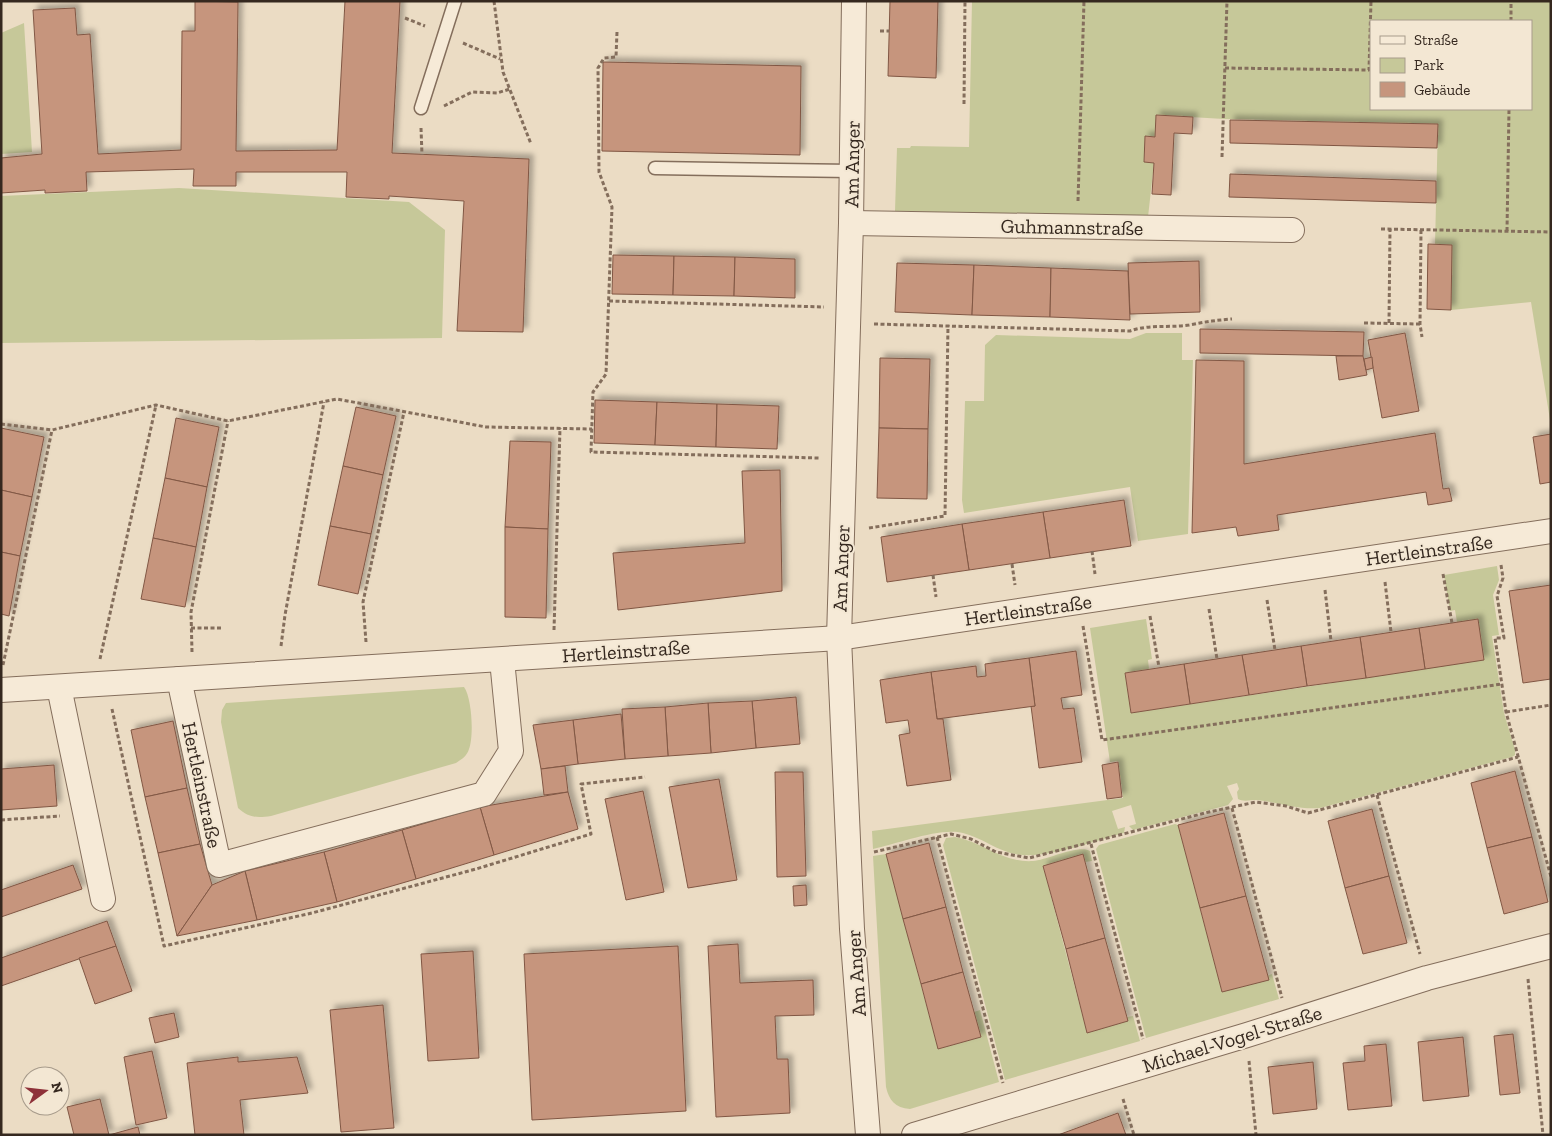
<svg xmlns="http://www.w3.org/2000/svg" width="1552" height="1136" font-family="'Zilla Slab',serif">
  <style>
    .green { fill: #c6c899; fill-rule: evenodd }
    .building { fill: #c6957d; stroke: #815744; filter: url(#shadow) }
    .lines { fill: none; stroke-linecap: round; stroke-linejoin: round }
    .service-casing { stroke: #846e5c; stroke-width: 15 }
    .minor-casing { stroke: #846e5c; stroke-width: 26 }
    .path { stroke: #846e5c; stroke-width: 3; stroke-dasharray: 4 2.5; stroke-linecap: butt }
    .service { stroke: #f6ead7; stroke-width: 12 }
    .minor { stroke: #f6ead7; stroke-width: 24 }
    .labels { text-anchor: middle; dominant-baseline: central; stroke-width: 4; stroke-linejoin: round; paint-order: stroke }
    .street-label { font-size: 20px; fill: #35281f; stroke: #f3e7d3 }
  </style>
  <defs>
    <filter id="shadow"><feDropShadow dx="4.5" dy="-4.5" stdDeviation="2.5" flood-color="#0004"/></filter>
  </defs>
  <rect width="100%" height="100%" fill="#ebdcc4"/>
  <!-- green -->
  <g class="green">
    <path d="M 972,1 L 1551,1 L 1551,426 L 1531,302 L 1451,310 L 1452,245 L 1435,244 L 1438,124 L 1224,119 L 1157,115 L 1155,137 L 1145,136 L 1144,162 L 1154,163 L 1148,217 L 895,211 L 897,148 L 910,148 L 911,146 L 969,147 ZM 1371,21 L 1531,21 L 1531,109 L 1371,109 Z"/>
    <polygon points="24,23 32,152 1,154 1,33"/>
    <polygon points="179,188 409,202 445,230 442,338 1,343 1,196"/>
    <polygon points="1146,333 1182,333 1182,360 1193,360 1188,534 1138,541 1130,487 964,513 962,500 965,401 984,401 985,345 996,335 1130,339"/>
    <path d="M 1497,566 L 1499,580 L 1493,595 L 1499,635 L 1492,636 L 1504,713 L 1515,750 L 1515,755 L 1512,757 L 1320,808 C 1298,810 1278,802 1257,800 C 1250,800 1243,802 1238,799 L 1237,792 L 1239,789 L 1237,783 L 1227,786 L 1233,799 L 1228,805 L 1133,830 L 1129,826 L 1136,824 L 1131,805 L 1112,811 L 1118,829 L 1125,827 L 1124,833 C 1094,841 1053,857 1023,855 C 1000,854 984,838 963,833 C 940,827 897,844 873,849 L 872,831 L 1123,798 L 1118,761 L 1110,762 L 1090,628 L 1146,619 L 1152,659 L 1148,660 L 1149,669 L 1125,673 L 1131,713 L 1425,669 L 1457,622 L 1455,610 L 1450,611 L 1444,575 Z"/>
    <path d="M 464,687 C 472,698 474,736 469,749 C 467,756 462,759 456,763 L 271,816 C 257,818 249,818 238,808 L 221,722 L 222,710 L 226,703 Z"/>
    <polygon points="1175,824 1178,825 1222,992 1272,974 1279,999 1146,1038 1096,849 1099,845"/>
    <path d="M 955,837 C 983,842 1003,863 1033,861 C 1047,860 1079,844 1090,851 L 1092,861 L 1085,862 L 1083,855 L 1043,866 L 1087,1033 L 1127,1021 L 1127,1017 L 1133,1016 L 1140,1041 L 1005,1080 L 943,845 L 946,838 Z"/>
    <path d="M 886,854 L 938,1049 L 981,1037 L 974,1012 L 980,1010 L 999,1082 L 910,1109 C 895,1108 889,1100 886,1087 L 873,856 Z"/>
  </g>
  <!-- building -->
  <g class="building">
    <polygon points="195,1 238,2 236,151 337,150 345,1 400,1 392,153 529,159 523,332 457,331 464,201 389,196 389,199 346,197 347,172 236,172 236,186 193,186 194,169 86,172 87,191 45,193 45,190 1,193 1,158 42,154 33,10 75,8 77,35 90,34 98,154 181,150 182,31 195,31"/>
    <polygon points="890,1 938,1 936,78 888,76"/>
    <polygon points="603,62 801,66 800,155 602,151"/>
    <polygon points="1156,115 1193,117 1192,134 1174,133 1171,195 1152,194 1154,163 1144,162 1145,136 1155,137"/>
    <polygon points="1230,120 1438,124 1437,148 1230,143"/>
    <polygon points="1230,174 1436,181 1436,203 1229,197"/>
    <polygon points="1428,244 1452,245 1451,310 1427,309"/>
    <polygon points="613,255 674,256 673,295 612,294"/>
    <polygon points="674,256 735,257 734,296 673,295"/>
    <polygon points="735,257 795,259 795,298 734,296"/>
    <polygon points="1199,261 1200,312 1130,314 1128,263"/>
    <polygon points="897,263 974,265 972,315 895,312"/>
    <polygon points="974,265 1051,268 1050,317 972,315"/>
    <polygon points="1051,268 1128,271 1130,320 1050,317"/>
    <polygon points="1200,329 1364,332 1363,356 1200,353"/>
    <polygon points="1405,333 1419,411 1382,418 1368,340"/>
    <polygon points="1336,356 1363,356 1367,375 1339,380"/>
    <polygon points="1372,357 1373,368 1366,370 1364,359"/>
    <polygon points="880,358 930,359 928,429 879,428"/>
    <polygon points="1196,360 1244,361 1244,464 1435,433 1443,489 1449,488 1452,501 1428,505 1426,492 1277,515 1279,530 1238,536 1236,527 1192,533"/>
    <polygon points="595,400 657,402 655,445 594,443"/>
    <polygon points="657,402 717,404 716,447 655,445"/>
    <polygon points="717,404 779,406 777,449 716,447"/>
    <polygon points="356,407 396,416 383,475 343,466"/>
    <polygon points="176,418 219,427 207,487 165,478"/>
    <polygon points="1,428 44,437 32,497 1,490"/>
    <polygon points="879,428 928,429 927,499 877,498"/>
    <polygon points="1551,434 1551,482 1540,484 1533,437"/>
    <polygon points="510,441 551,442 548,529 505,527"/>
    <polygon points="343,466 383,475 371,534 330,526"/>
    <polygon points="780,470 782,591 618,610 613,553 745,543 742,471"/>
    <polygon points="165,478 207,487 196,547 153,538"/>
    <polygon points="1,490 32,497 20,556 1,552"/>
    <polygon points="1124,500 1131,546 1050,558 1043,512"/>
    <polygon points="1043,512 1050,558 969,570 962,524"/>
    <polygon points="962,524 969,570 887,582 881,537"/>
    <polygon points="330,526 371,534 358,594 318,585"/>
    <polygon points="505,527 548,529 546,618 505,617"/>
    <polygon points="153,538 196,547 185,607 141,599"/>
    <polygon points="1,552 20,556 9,616 1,614"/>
    <polygon points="1551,585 1551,679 1523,683 1509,591"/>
    <polygon points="1478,619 1484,660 1425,669 1419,628"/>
    <polygon points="1419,628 1425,669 1366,678 1360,637"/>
    <polygon points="1360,637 1366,678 1307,686 1301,646"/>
    <polygon points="1301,646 1307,686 1249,695 1242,655"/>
    <polygon points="1076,651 1082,695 1061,698 1063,709 1074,708 1082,762 1039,768 1031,706 1035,706 1029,658"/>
    <polygon points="1242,655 1249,695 1190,704 1184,664"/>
    <polygon points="1029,658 1035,706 937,719 931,672 976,666 977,677 986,676 985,664"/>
    <polygon points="1184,664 1190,704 1131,713 1125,673"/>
    <polygon points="931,672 937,719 943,719 951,780 907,786 899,735 910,733 908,720 886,723 880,680"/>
    <polygon points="796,697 800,744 756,748 752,701"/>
    <polygon points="752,701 756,748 711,753 708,703"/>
    <polygon points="708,703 711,753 668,756 665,707"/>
    <polygon points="665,707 668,756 625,759 622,709"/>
    <polygon points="621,714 625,759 578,764 573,720"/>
    <polygon points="573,720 578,764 541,769 533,725"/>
    <polygon points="173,721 187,788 145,797 131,730"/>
    <polygon points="1118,762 1122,797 1107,799 1102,765"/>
    <polygon points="54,765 57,806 1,810 1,769"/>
    <polygon points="565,766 568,792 544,795 541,769"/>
    <polygon points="1515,771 1532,837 1487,848 1471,783"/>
    <polygon points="775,772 803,772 806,876 777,877"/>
    <polygon points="719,779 737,880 688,888 669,787"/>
    <polygon points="187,788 200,844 158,853 145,797"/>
    <polygon points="643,791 664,892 626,900 605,799"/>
    <polygon points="568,792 578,829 494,855 480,807"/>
    <polygon points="480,807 494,855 416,879 402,830"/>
    <polygon points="1372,809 1389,876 1345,888 1328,821"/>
    <polygon points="1224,813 1246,896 1200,908 1178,825"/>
    <polygon points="402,830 416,879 337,902 324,852"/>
    <polygon points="1532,837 1548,902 1504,914 1487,848"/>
    <polygon points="929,843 946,907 903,919 886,854"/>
    <polygon points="200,844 212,885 177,936 158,853"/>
    <polygon points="324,852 337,902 257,920 245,871"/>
    <polygon points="1083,854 1105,938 1066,949 1043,866"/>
    <polygon points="73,865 82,889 1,917 1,890"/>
    <polygon points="245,871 257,920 177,936 212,885"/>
    <polygon points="1389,876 1407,943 1363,954 1345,888"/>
    <polygon points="806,885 807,905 794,906 793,886"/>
    <polygon points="1246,896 1269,980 1222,992 1200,908"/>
    <polygon points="946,907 963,972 921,984 903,919"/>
    <polygon points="107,921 116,946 1,986 1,958"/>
    <polygon points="1105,938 1128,1021 1087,1033 1066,949"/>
    <polygon points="738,944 740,983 813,980 814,1015 775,1016 777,1059 788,1059 790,1113 716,1117 708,946"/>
    <polygon points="116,946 132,991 95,1004 79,958"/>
    <polygon points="678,946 686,1111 532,1120 524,954"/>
    <polygon points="473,951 479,1058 428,1061 421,954"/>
    <polygon points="963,972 981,1037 938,1049 921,984"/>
    <polygon points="383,1005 394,1128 341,1132 330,1010"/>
    <polygon points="174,1013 179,1037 155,1043 149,1018"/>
    <polygon points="1513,1034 1520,1093 1500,1095 1494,1036"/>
    <polygon points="1463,1037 1469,1096 1423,1101 1418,1042"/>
    <polygon points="1386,1044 1392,1106 1348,1110 1343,1063 1365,1061 1364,1046"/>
    <polygon points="152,1051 167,1118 136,1125 124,1057"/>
    <polygon points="238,1057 238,1062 297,1057 308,1093 240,1100 244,1135 195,1135 187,1063"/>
    <polygon points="1313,1062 1317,1109 1273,1114 1268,1067"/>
    <polygon points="100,1099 109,1135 138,1127 140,1135 74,1135 67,1107"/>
    <polygon points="1118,1113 1126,1135 1058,1135"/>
  </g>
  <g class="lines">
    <defs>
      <g id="service">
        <polyline points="421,108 455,1"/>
        <polyline points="655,168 852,171"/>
      </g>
      <g id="minor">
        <polyline points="854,1 851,223 839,638 852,929 868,1135"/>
        <polyline points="851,223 1292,230"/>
        <polyline points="179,679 219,865 484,794 511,751 502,660"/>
        <polyline points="59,687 103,899"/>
        <polyline points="1,690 839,638 1551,531"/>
        <polyline points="914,1135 1247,1035 1427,978 1551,946"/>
      </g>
    </defs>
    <!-- service casing -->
    <use href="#service" class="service-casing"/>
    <!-- minor casing -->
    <use href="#minor" class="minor-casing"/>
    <!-- path -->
    <g class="path">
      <polyline points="494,1 503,72 531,144"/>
      <polyline points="405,18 425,26"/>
      <polyline points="1511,21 1511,1"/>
      <polyline points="880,31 889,31"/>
      <polyline points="617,32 616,57 604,58 598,68 599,172 612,207 606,374 593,392 591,452 819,458"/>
      <polyline points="463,43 500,59"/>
      <polyline points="1225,68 1369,70 1371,1"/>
      <polyline points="964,104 965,1"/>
      <polyline points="444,106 472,92 497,93 510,89"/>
      <polyline points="421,128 422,155"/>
      <polyline points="1222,157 1227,1"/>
      <polyline points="1078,201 1084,1"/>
      <polyline points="1381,229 1551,232"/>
      <polyline points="1421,230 1420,324 1422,337"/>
      <polyline points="1507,231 1509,109"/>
      <polyline points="609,301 824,307"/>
      <polyline points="1364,323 1420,324"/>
      <polyline points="1389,323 1390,229"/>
      <path d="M 874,324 L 1130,331 C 1150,324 1169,328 1189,325 C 1204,322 1217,320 1232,319"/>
      <polyline points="1,424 52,430 156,405 228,421 337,399 486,427 592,429"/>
      <polyline points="869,528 945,516 948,325"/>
      <polyline points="1092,551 1095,574"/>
      <polyline points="1012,564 1015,585"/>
      <polyline points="1501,565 1503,578 1497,596 1504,638 1495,638 1506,712 1551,877"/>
      <polyline points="1443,574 1452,623"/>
      <polyline points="933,575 936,597"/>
      <polyline points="1385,582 1391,632"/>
      <polyline points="1325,590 1331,641"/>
      <polyline points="1267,600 1275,650"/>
      <polyline points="1209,609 1217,659"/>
      <polyline points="1150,616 1159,667"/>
      <polyline points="1083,626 1102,740 1502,684"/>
      <polyline points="191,628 221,628"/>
      <polyline points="554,630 560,428"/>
      <polyline points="366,642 363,602 404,412"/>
      <polyline points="281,646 285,615 324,402"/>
      <polyline points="192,652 191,612 228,421"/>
      <polyline points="100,659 156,405"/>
      <polyline points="3,665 52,430"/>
      <polyline points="112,709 164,946 312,913 476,869 591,834 581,784 645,777"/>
      <polyline points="1506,712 1551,705"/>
      <polyline points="1377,795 1420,954"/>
      <polyline points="1232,808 1282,998"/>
      <polyline points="1,820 60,816"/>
      <polyline points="937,837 1003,1083"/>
      <polyline points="1091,844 1143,1039"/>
      <polyline points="874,852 951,834 971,839 996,852 1029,858 1209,812 1256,802 1286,806 1308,813 1518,757"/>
      <polyline points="1528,979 1543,1135"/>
      <polyline points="1249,1061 1256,1135"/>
      <polyline points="1123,1099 1134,1135"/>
    </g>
    <!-- service -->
    <use href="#service" class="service"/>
    <!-- minor -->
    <use href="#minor" class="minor"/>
  </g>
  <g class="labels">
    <!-- street labels -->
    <g class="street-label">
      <text transform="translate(852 164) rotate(-89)">Am Anger</text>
      <text transform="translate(1072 227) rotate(1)">Guhmannstraße</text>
      <text transform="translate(1429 550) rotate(-8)">Hertleinstraße</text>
      <text transform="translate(841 568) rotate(-88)">Am Anger</text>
      <text transform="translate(1028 610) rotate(-8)">Hertleinstraße</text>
      <text transform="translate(626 651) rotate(-4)">Hertleinstraße</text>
      <text transform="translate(202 785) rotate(78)">Hertleinstraße</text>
      <text transform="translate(856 973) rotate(-94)">Am Anger</text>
      <text transform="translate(1232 1039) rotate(-17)">Michael-Vogel-Straße</text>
    </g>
  </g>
  <!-- border -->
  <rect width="1552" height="1136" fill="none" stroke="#35281f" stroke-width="5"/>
  <!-- legend -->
  <rect x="1370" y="20" width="162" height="90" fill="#f3e7d3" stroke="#a79b8b"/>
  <rect x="1380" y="36" width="25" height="8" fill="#f6ead7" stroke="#a79b8b"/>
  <text x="1414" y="45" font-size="15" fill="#35281f">Straße</text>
  <rect x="1380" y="58" width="25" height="15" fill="#c6c899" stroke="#a79b8b"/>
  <text x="1414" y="70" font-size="15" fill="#35281f">Park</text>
  <rect x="1380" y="82" width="25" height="15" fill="#c6957d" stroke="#a79b8b"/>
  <text x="1414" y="95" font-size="15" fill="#35281f">Gebäude</text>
  <!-- north arrow -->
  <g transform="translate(45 1091) rotate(75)"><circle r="24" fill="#f3e7d3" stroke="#a79b8b"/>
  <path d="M0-4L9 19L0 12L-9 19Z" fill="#8e3139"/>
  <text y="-8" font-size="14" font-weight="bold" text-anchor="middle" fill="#35281f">N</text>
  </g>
</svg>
